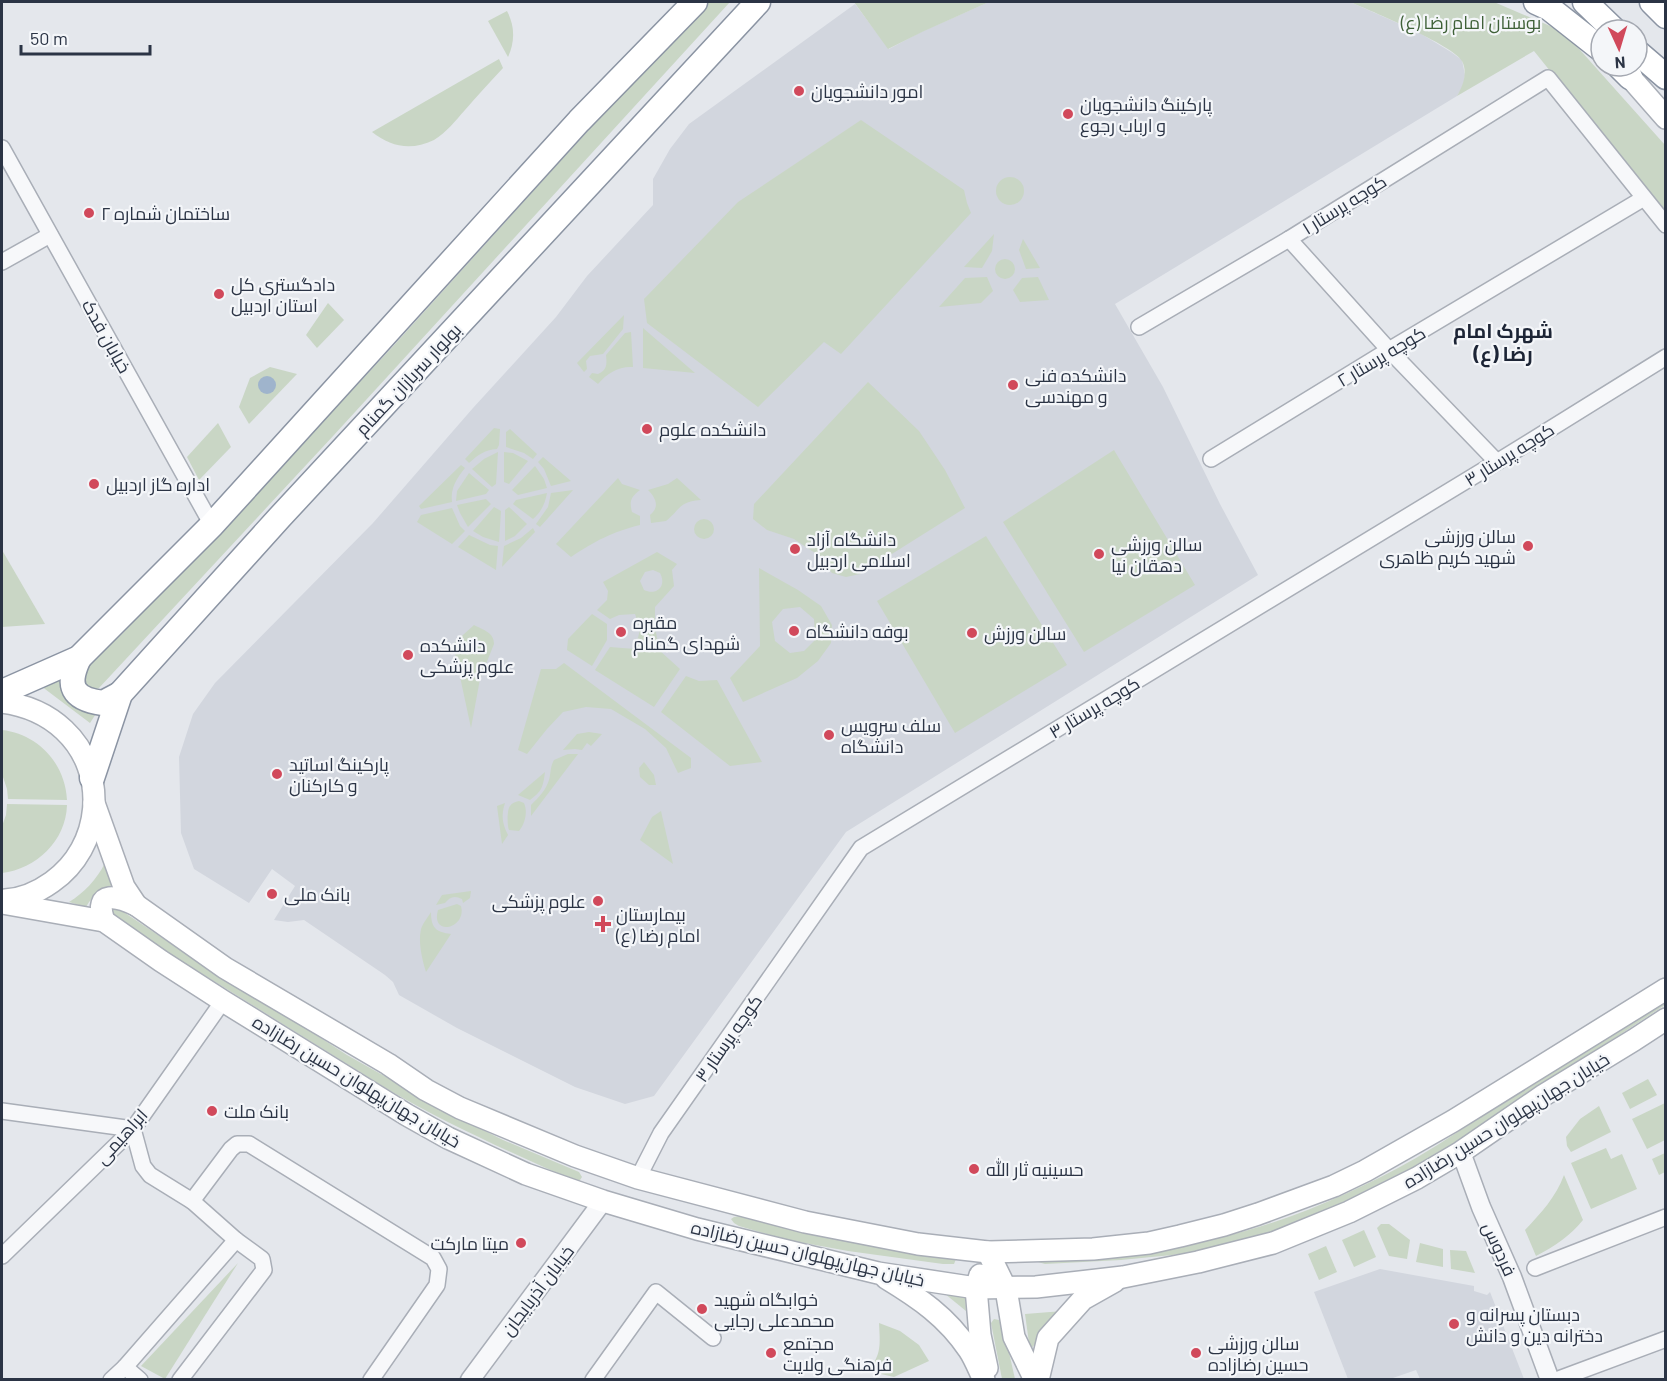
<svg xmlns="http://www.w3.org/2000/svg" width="1667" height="1381" font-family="Barlow,Cairo,sans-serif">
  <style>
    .built { fill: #d2d6de }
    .green { fill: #c9d6c5; fill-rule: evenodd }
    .water { fill: #9fb4cc }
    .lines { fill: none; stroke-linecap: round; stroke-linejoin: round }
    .minor-casing { stroke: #a9aeb7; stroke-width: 18 }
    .tertiary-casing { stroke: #a9aeb7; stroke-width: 21 }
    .secondary-casing { stroke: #a9aeb7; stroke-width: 24 }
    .trunk-casing { stroke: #8b94a3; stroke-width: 27 }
    .minor { stroke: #f7f8fa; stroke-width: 15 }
    .tertiary { stroke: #f7f8fa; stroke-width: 18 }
    .secondary { stroke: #fff; stroke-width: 21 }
    .trunk { stroke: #fff; stroke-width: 24 }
    .poi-dot { fill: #d1495b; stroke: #f4f6f9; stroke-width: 2 }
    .labels { text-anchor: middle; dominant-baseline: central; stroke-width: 4.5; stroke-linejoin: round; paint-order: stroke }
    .park-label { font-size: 18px; fill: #3f6138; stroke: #f4f6f9 }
    .poi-label { font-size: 18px; fill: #2b3445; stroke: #f4f6f9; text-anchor: start }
    .street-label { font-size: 18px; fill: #2b3445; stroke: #f4f6f9 }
    .neighbourhood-label { font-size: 20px; font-weight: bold; fill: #1d2536; stroke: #f4f6f9 }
  </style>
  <rect width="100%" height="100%" fill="#e4e7ec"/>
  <!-- built -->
  <g class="built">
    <polygon points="989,2 1350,2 1418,32 1451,52 1462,60 1465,75 1463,87 1457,96 1115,304 1163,387 1220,504 1258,575 846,832 654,1096 625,1104 575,1087 457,1028 399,995 393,982 385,975 304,920 288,922 274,920 295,886 272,869 249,903 194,869 181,833 179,757 193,714 215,683 373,523 473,408 556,317 587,276 653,205 653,179 670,149 689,124 855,4 889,49 921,32"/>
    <polygon points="1380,1269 1474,1286 1474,1291 1487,1295 1490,1292 1524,1379 1420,1379 1416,1370 1390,1379 1348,1379 1314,1292"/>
  </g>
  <!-- green -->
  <g class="green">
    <polygon points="708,2 730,2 334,435 99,688 93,691 87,688 80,672 123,633 207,542 320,425 396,343 622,93"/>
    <polygon points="854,2 989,2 922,32 888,49"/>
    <path d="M 1350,2 L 1494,2 L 1564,32 L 1665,145 L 1665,214 L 1534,51 L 1457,96 C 1463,86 1468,72 1462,61 C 1453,45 1369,10 1350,2 Z"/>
    <path d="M 507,11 C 515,26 515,42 508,57 L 488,21 Z"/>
    <path d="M 499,59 L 503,68 C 490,82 477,96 465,110 C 456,120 446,133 434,140 C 411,151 391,147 372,132 Z"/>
    <polygon points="861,120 964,190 967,203 971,213 841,354 824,342 758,407 647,323 644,299 738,202"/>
    <circle cx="1010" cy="191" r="14"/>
    <polygon points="994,234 992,251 982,268 964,267"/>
    <polygon points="1023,239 1040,268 1026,269 1019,250"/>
    <circle cx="1005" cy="269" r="10"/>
    <polygon points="987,277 993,291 981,303 939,307 965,278"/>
    <polygon points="1038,277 1049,300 1020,302 1013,290 1022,278"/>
    <polygon points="328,303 344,320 317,348 306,335"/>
    <polygon points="624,315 623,329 603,354 590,356 586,361 587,369 584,372 577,363"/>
    <polygon points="643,328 695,373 643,368"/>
    <path d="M 631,332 L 633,367 C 619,366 607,373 598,384 L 589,377 L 592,373 L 598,374 C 607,370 607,365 606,355 L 625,333 Z"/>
    <polygon points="270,367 297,374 249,424 239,407 250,378"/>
    <polygon points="868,382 919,431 945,470 965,508 860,574 846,577 832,573 815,553 794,539 767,530 753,519 754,504"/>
    <polygon points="218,423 231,447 199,480 187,457"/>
    <path d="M 494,428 L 500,429 L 499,445 L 497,449 C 484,450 478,455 469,463 L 465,459 Z"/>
    <polygon points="510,429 537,454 533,459 524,453 506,447 506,432"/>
    <polygon points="1114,450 1195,585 1084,652 1003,522"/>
    <polygon points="498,452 496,484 492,487 472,469 484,459"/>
    <polygon points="504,452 513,453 528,461 509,484 504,482"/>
    <polygon points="543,457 571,481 551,486 544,469 538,462"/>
    <path d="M 461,465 L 465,468 C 457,478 450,488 452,502 L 421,509 L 419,506 Z"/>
    <polygon points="535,466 544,479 547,488 518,495 512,490"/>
    <polygon points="469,473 489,490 486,494 456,501 457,491"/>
    <path d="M 618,478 L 622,484 L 640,490 C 631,497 629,501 632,512 L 640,516 L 640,525 C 612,532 595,541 571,557 L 556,544 Z"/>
    <path d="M 677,478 L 701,500 C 678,502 682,508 666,521 L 651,523 L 650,515 C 660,507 656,498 648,490 L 668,484 Z"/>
    <polygon points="573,490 540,527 536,524 548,507 551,493"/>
    <path d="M 547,493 C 545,504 541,512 533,519 L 513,504 L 516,500 Z"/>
    <polygon points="486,499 491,504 468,527 460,513 457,505"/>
    <polygon points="494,507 501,511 499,542 483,537 473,531"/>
    <polygon points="509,507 527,524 515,536 505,541 505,510"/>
    <polygon points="452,508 460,526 465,531 452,544 417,522 421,515"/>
    <circle cx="704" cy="529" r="10"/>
    <polygon points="533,528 535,532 502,567 504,546 521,538"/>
    <polygon points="469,535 490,545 498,546 496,570 458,547"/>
    <polygon points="986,536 1067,665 955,733 877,601"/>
    <polygon points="2,550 45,624 2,627"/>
    <path d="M 657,552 L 677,564 L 672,570 L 674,586 L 655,607 L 655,626 L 639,625 L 635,614 L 619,615 L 610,619 L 597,610 L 607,600 L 608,591 L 603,582 ZM 653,570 L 660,573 C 667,586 657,596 644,590 L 640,581 L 645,572 Z"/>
    <path d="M 759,568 L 798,590 L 821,606 L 832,625 L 831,643 L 818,661 L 797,678 L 743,702 L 730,678 L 760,646 ZM 800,607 L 814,619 L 815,640 L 804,651 L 790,653 L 775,641 L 772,622 L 783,609 Z"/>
    <polygon points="592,614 607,624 607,640 592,666 567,650 568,639"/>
    <path d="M 474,625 C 483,630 494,632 494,644 L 480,679 L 471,728 L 453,644 Z"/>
    <polygon points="640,630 656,632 659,650 680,669 654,707 595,670 610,647 635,649"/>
    <polygon points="564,663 691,758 691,768 678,773 666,748 645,729 611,709 586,707 563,712 547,729 527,754 518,750 541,669 556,669"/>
    <polygon points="60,675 62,690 99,709 90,723 41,686"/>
    <polygon points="686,676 699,681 717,680 762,762 730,766 661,712"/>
    <path d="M 2,730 C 38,734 65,763 67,800 L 8,799 L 7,789 L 2,774 Z"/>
    <polygon points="589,732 602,734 591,746 587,743 582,750 575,749 563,750 577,734"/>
    <path d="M 568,754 L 578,754 L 531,816 L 531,805 C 539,797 546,790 549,780 C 551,773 550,767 554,760 Z"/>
    <polygon points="644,762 654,775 656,785 649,785 640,777 639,768"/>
    <path d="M 545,772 C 543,787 542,791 530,800 L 518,795 Z"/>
    <path d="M 519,801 L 524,803 C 528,812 525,824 519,831 L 509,830 C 507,826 507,809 510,806 C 512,803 515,802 519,801 Z"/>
    <path d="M 505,803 C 501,815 502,823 508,835 L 502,844 L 497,806 Z"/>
    <path d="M 7,804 L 67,805 C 66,841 36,869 2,873 L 2,826 L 6,815 Z"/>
    <polygon points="661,811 673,864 640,840 652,817"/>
    <path d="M 105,863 L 113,885 C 100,888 93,895 86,907 L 69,902 C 84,893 97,879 105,863 Z"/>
    <path d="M 471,891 L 470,898 L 463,903 L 462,899 C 454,895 450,897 445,903 L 436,905 L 442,895 Z"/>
    <path d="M 457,904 L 461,906 C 467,929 430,937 438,910 Z"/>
    <path d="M 116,907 L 200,963 L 250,992 L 347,1055 L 459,1118 L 503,1140 L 579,1172 L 582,1177 L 580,1180 L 575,1181 C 512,1153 449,1125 389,1090 L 175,957 L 113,914 L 111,908 Z"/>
    <path d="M 431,912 C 431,928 436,932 451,934 L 426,972 C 422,959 418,942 421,929 C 423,923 428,917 431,912 Z"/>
    <path d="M 1665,999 L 1665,1005 L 1414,1170 L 1363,1196 L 1291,1227 L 1207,1250 L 1172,1255 L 1121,1260 L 1045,1264 L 1038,1262 L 1038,1259 C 1097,1253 1161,1252 1218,1238 C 1287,1222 1354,1193 1416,1158 C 1445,1141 1472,1122 1501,1105 C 1556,1070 1611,1036 1665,999 Z"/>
    <polygon points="1648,1079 1657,1095 1630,1109 1622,1093"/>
    <polygon points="1665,1103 1665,1140 1647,1149 1632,1119"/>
    <polygon points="1599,1106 1611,1132 1571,1152 1567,1146 1566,1137 1580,1119"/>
    <polygon points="1606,1148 1611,1159 1622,1154 1637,1189 1591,1209 1571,1163"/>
    <polygon points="1665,1153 1665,1172 1659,1175 1652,1159"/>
    <path d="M 1564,1175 L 1583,1220 C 1570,1236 1555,1246 1536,1256 L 1525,1230 C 1541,1213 1556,1197 1564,1175 Z"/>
    <polygon points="740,1216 808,1234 843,1241 954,1255 956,1259 954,1264 943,1264 848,1251 788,1240 739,1226 734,1223 731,1219 734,1217"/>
    <polygon points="1381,1224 1389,1224 1410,1240 1407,1259 1389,1256 1377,1228"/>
    <polygon points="1364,1230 1376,1257 1354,1267 1342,1240"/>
    <polygon points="1420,1243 1443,1249 1443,1267 1416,1262"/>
    <polygon points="1326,1246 1337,1272 1319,1280 1308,1254"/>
    <polygon points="1450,1250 1466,1251 1475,1273 1451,1269"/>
    <polygon points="238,1263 165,1379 141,1366"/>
    <polygon points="939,1289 965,1292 966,1311"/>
    <polygon points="1063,1311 1030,1350 1025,1314"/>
    <polygon points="994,1319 999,1320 1004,1330 1015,1379 1002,1379 991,1323"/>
    <path d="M 879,1323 L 900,1331 L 919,1345 L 929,1361 L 894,1377 L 868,1371 C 882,1354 880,1344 879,1323 Z"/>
  </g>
  <!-- water -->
  <circle class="water" cx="267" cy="385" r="9"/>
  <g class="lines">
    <defs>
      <g id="minor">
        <polyline points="2,148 212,525"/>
        <polyline points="1289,239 1389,350 1497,462"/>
        <polyline points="2,262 50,235"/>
        <polyline points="1139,327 1289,239 1548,78 1666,225"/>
        <polyline points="1211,459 1389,350 1644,198"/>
        <polyline points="2,1111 133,1129 143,1166 150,1175 192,1201 236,1240 262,1259 264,1270 180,1380"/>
        <polyline points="638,1178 661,1133 861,848 1497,462 1666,357"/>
        <polyline points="192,1201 231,1149 237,1144 249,1144 433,1258 439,1269 437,1285 371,1380"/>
        <polyline points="2,1256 133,1129 223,1001"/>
        <polyline points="1535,1268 1666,1217"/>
        <polyline points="125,1367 140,1380"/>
        <polyline points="111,1380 125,1367 236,1240"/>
        <polyline points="593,1380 656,1292 713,1338"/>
        <polyline points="1556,1380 1666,1339"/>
      </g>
      <g id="tertiary">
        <polyline points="1461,1152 1481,1207 1512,1277 1550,1380"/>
        <polyline points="470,1380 603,1201"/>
      </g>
      <g id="secondary">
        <polyline points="1630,77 1666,118"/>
        <path d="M 2,702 C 25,705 46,713 64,730 C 109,772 102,847 52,882 C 38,892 22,899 5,900"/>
        <polyline points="94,803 124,887 136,905 225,968 388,1064 426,1090 460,1108 575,1156 638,1178 805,1222 918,1244 988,1252 1093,1249 1149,1243 1180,1236 1224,1225 1258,1214 1334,1186 1365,1171 1453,1121 1666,989"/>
        <polyline points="2,903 104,921 161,961 223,1001 407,1115 448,1138 526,1174 603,1201 697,1229 878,1273 976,1288 1036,1287 1123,1277 1198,1262 1273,1243 1349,1212 1417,1178 1461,1152 1544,1095 1634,1040 1666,1019"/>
        <path d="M 104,921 C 93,889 119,897 136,905"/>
        <polyline points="988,1252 1006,1289 1014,1337 1035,1380"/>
        <polyline points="980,1275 976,1288 980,1335 987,1368"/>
        <path d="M 886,1278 C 919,1298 947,1317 969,1350 C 975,1359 979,1370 984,1380"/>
        <polyline points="1038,1380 1048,1338 1083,1299 1115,1281"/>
      </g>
      <g id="trunk">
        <polyline points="1536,2 1549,8 1601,49"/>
        <polyline points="1585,2 1614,30"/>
        <polyline points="1652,2 1666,16"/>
        <polyline points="1637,52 1666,77"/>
        <polyline points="1619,66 1630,77"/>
        <path d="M 79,658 C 66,686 72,699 103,703 L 120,694"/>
        <polyline points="2,692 79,658 212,525 579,121 695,2"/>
        <polyline points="92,778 120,694 280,517 758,2"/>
      </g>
    </defs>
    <!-- minor casing -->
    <use href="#minor" class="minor-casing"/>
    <!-- tertiary casing -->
    <use href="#tertiary" class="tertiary-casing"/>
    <!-- secondary casing -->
    <use href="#secondary" class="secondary-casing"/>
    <!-- trunk casing -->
    <use href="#trunk" class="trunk-casing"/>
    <!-- minor -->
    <use href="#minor" class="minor"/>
    <!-- tertiary -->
    <use href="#tertiary" class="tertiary"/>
    <!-- secondary -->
    <use href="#secondary" class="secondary"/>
    <!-- trunk -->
    <use href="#trunk" class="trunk"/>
  </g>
  <!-- markers -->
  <g class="poi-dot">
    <circle cx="799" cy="91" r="6"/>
    <circle cx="1068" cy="114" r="6"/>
    <circle cx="89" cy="213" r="6"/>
    <circle cx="219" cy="294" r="6"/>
    <circle cx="1013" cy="385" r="6"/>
    <circle cx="647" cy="429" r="6"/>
    <circle cx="94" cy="484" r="6"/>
    <circle cx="1528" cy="546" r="6"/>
    <circle cx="795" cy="549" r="6"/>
    <circle cx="1099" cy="554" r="6"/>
    <circle cx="794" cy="631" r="6"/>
    <circle cx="621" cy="632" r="6"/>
    <circle cx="972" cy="633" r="6"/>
    <circle cx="408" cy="655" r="6"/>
    <circle cx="829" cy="735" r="6"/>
    <circle cx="277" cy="774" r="6"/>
    <circle cx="272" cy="894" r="6"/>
    <circle cx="598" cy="901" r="6"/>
    <path d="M600 915h6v6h6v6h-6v6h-6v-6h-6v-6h6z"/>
    <circle cx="212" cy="1111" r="6"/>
    <circle cx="974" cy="1169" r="6"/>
    <circle cx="521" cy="1243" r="6"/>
    <circle cx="702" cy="1309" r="6"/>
    <circle cx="1454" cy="1324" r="6"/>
    <circle cx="771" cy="1353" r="6"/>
    <circle cx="1196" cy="1353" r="6"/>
  </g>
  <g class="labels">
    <!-- park labels -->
    <g class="park-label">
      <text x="1471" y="22">بوستان امام رضا (ع)</text>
    </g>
    <!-- poi labels -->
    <g class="poi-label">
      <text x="811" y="91">امور دانشجویان</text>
      <text x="1080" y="104">پارکینگ دانشجویان<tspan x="1080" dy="21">و ارباب رجوع</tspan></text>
      <text x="101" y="213">ساختمان شماره ۲</text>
      <text x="231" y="284">دادگستری کل<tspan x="231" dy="21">استان اردبیل</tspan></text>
      <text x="1025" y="375">دانشکده فنی<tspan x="1025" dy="21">و مهندسی</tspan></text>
      <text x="659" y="429">دانشکده علوم</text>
      <text x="106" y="484">اداره گاز اردبیل</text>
      <text x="1516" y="536" text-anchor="end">سالن ورزشی<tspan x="1516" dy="21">شهید کریم ظاهری</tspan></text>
      <text x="807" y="539">دانشگاه آزاد<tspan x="807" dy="21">اسلامی اردبیل</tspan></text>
      <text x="1111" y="544">سالن ورزشی<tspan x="1111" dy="21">دهقان نیا</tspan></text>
      <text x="633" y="622">مقبره<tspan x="633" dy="21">شهدای گمنام</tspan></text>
      <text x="806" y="631">بوفه دانشگاه</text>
      <text x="984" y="633">سالن ورزش</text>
      <text x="420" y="645">دانشکده<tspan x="420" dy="21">علوم پزشکی</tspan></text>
      <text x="841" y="725">سلف سرویس<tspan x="841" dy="21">دانشگاه</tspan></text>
      <text x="289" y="764">پارکینگ اساتید<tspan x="289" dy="21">و کارکنان</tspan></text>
      <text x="284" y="894">بانک ملی</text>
      <text x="586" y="901" text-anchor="end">علوم پزشکی</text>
      <text x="616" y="914">بیمارستان<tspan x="616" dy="21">امام رضا (ع)</tspan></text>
      <text x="224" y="1111">بانک ملت</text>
      <text x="986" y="1169">حسینیه ثار الله</text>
      <text x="509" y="1243" text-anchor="end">میتا مارکت</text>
      <text x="714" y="1299">خوابگاه شهید<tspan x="714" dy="21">محمدعلی رجایی</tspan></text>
      <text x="1466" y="1314">دبستان پسرانه و<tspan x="1466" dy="21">دخترانه دین و دانش</tspan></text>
      <text x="783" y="1343">مجتمع<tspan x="783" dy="21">فرهنگی ولایت</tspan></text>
      <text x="1208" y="1343">سالن ورزشی<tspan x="1208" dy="21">حسین رضا‌زاده</tspan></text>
    </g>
    <!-- street labels -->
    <g class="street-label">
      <text transform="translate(1344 204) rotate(-32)">کوچه پرستار ۱</text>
      <text transform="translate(107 336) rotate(61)">خیابان فدک</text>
      <text transform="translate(1381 356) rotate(-31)">کوچه پرستار ۲</text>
      <text transform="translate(408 379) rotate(-47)">بولوار سربازان گمنام</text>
      <text transform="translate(1509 454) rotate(-32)">کوچه پرستار ۳</text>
      <text transform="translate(1094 707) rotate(-31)">کوچه پرستار ۳</text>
      <text transform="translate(728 1038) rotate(-55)">کوچه پرستار ۳</text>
      <text transform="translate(357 1081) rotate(31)">خیابان جهان‌پهلوان حسین رضا‌زاده</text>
      <text transform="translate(1506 1120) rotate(-32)">خیابان جهان‌پهلوان حسین رضا‌زاده</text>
      <text transform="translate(121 1136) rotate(-48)">ابراهیمی</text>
      <text transform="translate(1500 1249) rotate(66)">فردوس</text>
      <text transform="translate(808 1253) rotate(13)">خیابان جهان‌پهلوان حسین رضا‌زاده</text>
      <text transform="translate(537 1290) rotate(-53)">خیابان آذربایجان</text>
    </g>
    <!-- neighbourhood labels -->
    <g class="neighbourhood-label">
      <text x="1503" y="330">شهرک امام<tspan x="1503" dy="23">رضا (ع)</tspan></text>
    </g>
  </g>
  <!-- border -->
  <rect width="1667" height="1381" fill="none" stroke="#2b3445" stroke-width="6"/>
  <!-- north arrow -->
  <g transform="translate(1619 48) rotate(176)"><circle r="28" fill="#f4f6f9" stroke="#a4a8b1" stroke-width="1.5"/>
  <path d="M0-4.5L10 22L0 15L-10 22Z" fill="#d1495b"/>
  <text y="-9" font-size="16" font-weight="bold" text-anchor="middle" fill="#2b3445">N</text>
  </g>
  <!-- scale -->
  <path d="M21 45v9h129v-9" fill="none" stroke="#2b3445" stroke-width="3"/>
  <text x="30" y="45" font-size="18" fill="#2b3445" stroke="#f4f6f9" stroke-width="4.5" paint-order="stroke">50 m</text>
</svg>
